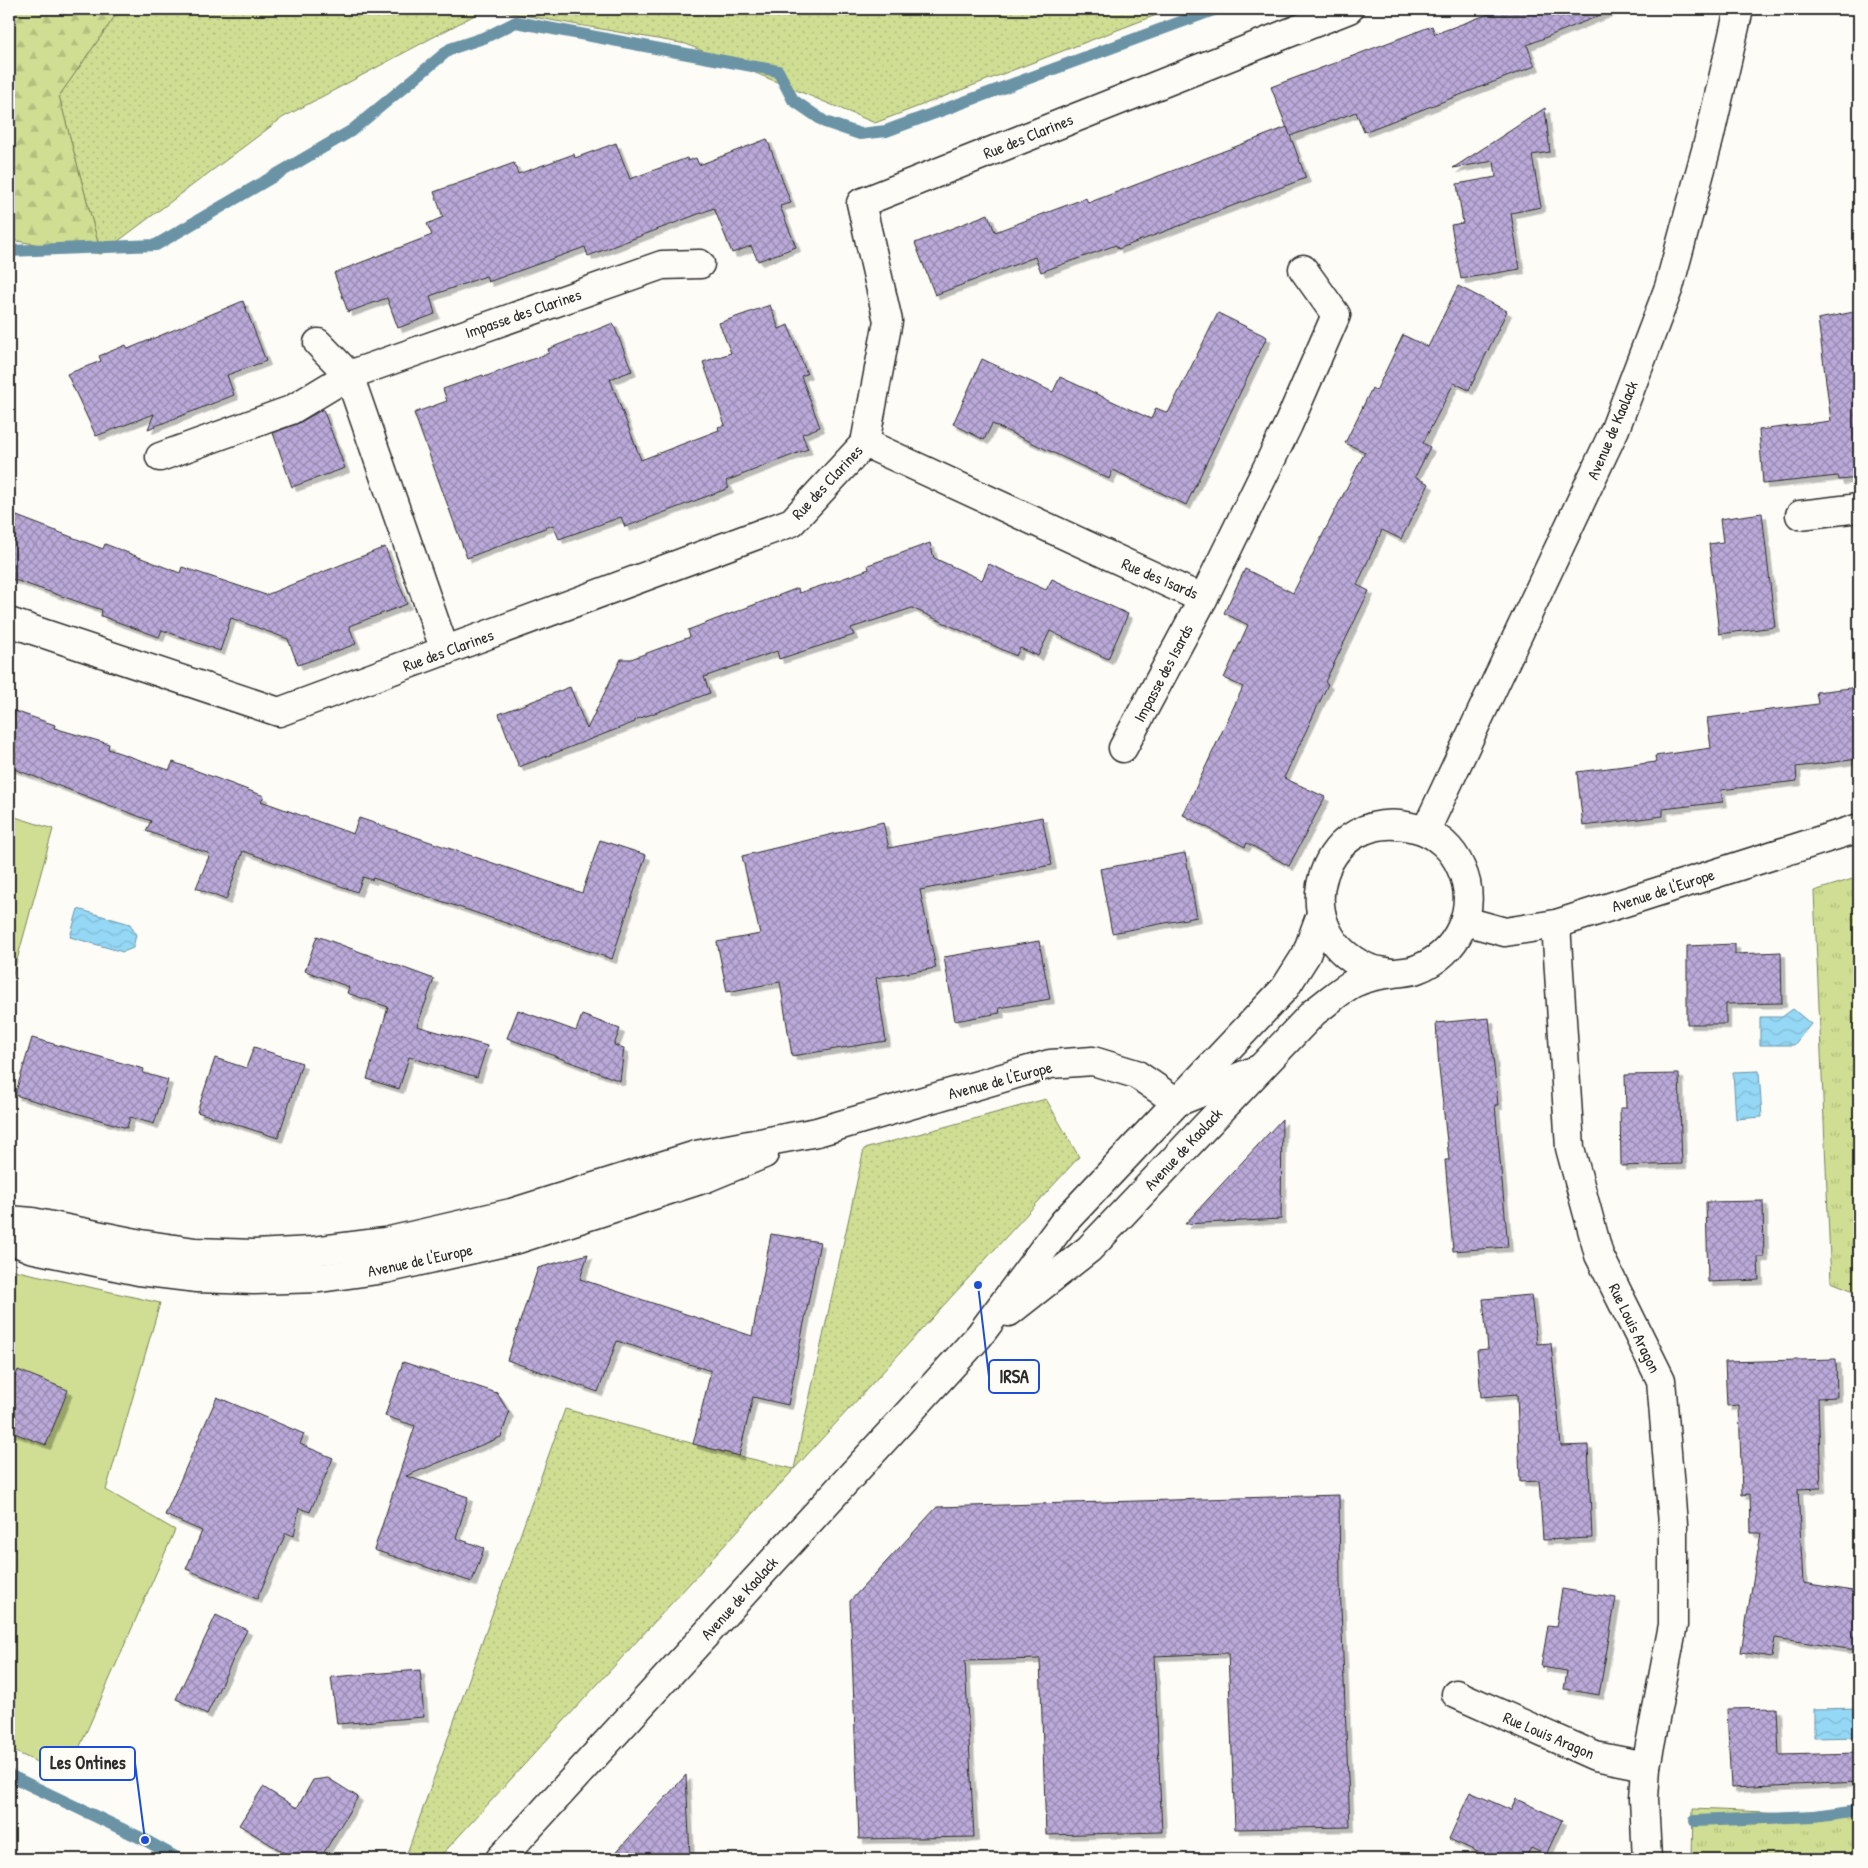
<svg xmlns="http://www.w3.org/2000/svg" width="1868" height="1868" font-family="'Patrick Hand',sans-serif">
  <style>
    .grass { fill: url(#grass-dots); stroke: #7d845e }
    .forest { fill: url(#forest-firs); stroke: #7d845e }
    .park { fill: url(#park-tufts); stroke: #7d845e }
    .garden { fill: #cfde92; stroke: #7d845e }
    .water { fill: url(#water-waves); stroke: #6a93a5 }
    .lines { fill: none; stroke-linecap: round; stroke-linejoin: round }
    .stream { stroke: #6a93a5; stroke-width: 12 }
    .building { fill: url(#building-cross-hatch); stroke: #2b2b2b; filter: url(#shadow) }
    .street-casing { stroke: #2b2b2b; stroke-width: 31 }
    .secondary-casing { stroke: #2b2b2b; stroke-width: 31 }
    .street { stroke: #fdfcf7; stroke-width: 28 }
    .secondary { stroke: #fdfcf7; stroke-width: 28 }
    .labels { text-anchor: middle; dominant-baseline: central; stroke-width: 4; stroke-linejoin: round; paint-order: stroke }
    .street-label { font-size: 16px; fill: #2b2b2b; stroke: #fdfcf7 }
    .leader { fill: none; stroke: #1d4ed8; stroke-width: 2 }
    .callout-dot { fill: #1d4ed8; stroke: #fdfcf7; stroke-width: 2 }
    .callout { fill: #fdfcf7; stroke: #1d4ed8; stroke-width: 2 }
    .callout-label { font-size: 18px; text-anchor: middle; font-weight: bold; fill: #2b2b2b }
  </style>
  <defs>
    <pattern id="grass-dots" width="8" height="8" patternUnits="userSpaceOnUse" patternTransform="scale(1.25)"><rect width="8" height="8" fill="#cfde92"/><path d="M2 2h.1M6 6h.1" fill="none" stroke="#b2bf7e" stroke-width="1.8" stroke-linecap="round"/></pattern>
    <pattern id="forest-firs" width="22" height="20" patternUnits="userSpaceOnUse" patternTransform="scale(1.25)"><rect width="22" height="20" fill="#cfde92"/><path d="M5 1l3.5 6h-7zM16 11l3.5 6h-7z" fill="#b2bf7e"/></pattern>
    <pattern id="park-tufts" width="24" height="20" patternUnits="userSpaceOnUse" patternTransform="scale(1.25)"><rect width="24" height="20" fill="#cfde92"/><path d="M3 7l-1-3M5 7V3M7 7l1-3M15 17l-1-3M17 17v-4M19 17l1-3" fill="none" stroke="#b2bf7e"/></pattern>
    <pattern id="water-waves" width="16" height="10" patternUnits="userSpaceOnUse" patternTransform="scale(1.25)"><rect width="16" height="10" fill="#94d8f6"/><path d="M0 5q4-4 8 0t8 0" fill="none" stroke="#80bad3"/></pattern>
    <pattern id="building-cross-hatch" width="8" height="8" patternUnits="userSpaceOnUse" patternTransform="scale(1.25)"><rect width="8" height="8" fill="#baa9d9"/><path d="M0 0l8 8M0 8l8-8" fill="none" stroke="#978ab0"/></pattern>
    <filter id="shadow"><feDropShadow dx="4.5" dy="4.5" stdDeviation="0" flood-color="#0004"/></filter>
  </defs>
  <rect width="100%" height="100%" fill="#fdfcf7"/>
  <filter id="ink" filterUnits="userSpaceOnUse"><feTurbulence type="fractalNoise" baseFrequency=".02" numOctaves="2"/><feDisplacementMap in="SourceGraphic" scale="10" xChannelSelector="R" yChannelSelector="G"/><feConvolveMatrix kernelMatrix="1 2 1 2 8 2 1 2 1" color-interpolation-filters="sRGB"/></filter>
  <g filter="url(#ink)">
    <!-- grass -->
    <g class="grass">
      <polygon points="120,9 486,9 282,118 101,254 59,96"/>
      <polygon points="488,9 1172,9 875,123 686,44"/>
      <polygon points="1046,1099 1079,1157 438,1859 405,1859 565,1409 739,1456 794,1469 864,1149"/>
    </g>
    <!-- forest -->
    <polygon class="forest" points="9,9 120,9 59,96 101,254 9,240"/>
    <!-- park -->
    <g class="park">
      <polygon points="1859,877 1859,1293 1831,1282 1814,891"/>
      <polygon points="1859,1806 1859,1859 1692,1859 1693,1809 1791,1813"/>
    </g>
    <!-- garden -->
    <g class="garden">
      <polygon points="9,815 53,829 9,989"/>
      <polygon points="9,1269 160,1303 106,1490 175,1530 67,1776 9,1749"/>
    </g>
    <!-- water -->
    <g class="water">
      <polygon points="78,909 130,924 136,935 133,948 123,952 70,937"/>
      <polygon points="1793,1009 1811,1024 1794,1045 1760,1045 1760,1017 1782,1017"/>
      <polygon points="1759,1071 1762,1117 1736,1119 1733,1072"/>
      <polygon points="1859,1708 1859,1737 1814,1738 1814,1709"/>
    </g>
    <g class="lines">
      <!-- stream -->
      <g class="stream">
        <polyline points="9,251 156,245 351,131 450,49 486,37 516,22 778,71 793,100 825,122 860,134 886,131 1216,9"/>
        <polyline points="9,1775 145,1840 179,1859"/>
        <polyline points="1695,1821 1814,1816 1859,1810"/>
      </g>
    </g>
    <!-- building -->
    <g class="building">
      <polygon points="1502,9 1613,10 1527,45 1535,66 1364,132 1356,112 1290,136 1271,87 1432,26 1435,34"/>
      <polygon points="1545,108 1550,152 1532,155 1541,207 1511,213 1520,269 1461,279 1451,225 1463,223 1457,184 1496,177 1494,161 1453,168"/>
      <polygon points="1287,127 1306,178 1118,249 1116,245 1041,272 1035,257 935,295 915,243 988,214 995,232 1086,198 1088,203"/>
      <polygon points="767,139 791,203 780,206 796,247 758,261 751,246 732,253 714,208 588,256 585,247 488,282 486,276 430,296 435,314 398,328 387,298 348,312 334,273 432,235 427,224 443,217 434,192 514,163 518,174 574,154 575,158 616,143 630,179 687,158 688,161 696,158 699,165"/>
      <polygon points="1458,286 1507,311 1469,390 1454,383 1423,443 1430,447 1415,477 1429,484 1401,539 1382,530 1357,585 1369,591 1325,682 1328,684 1284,778 1325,797 1289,866 1247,843 1245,847 1183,815 1243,687 1224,678 1248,625 1224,613 1245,569 1293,593 1365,452 1345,443 1372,388 1376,391 1403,335 1428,347"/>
      <polygon points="243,301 266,361 227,375 234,395 148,429 154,414 96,436 67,374 101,361 99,356 126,345 128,349"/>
      <polygon points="770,305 779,329 788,325 807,374 801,376 820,427 802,434 808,449 726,481 729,488 625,527 621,517 559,539 553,525 467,558 414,413 447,401 443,389 483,375 484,377 549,353 548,349 613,323 632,371 610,379 641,460 719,430 718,427 725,425 703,362 731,353 719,323"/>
      <polygon points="1859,311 1859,478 1839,480 1838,476 1763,484 1759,430 1831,421 1818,319"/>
      <polygon points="1218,313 1267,337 1186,505 1113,470 1109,479 992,424 984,440 953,424 982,359 1053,392 1060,377 1151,419 1156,408 1168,413"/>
      <polygon points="323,409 345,468 292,487 273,433 299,423"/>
      <polygon points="9,513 103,549 105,544 180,573 182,567 266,595 385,547 407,604 349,626 356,644 298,665 288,639 231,618 220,651 162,630 159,637 101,616 102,610 9,578"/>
      <polygon points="1762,513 1775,627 1719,634 1709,544 1723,542 1720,519"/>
      <polygon points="930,543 934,558 982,580 989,564 1046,590 1052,579 1128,614 1108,659 1050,631 1038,656 1020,648 1016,656 912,608 851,628 854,635 779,659 777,651 704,677 710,693 635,720 635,722 519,767 499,714 570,687 587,729 621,659 631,659 690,637 688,630 798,588 799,593 836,581 869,569 868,565"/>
      <polygon points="1859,687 1859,759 1796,767 1797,781 1721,790 1723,802 1663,809 1663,816 1583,826 1577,772 1656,762 1655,756 1711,748 1707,718 1818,704 1816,692"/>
      <polygon points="9,709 55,725 54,728 109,744 108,749 169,770 173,762 264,796 261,801 353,834 359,818 582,893 600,840 646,855 612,959 373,878 372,880 363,877 357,892 243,851 226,900 196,888 210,854 146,831 151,821 9,767"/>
      <polygon points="1042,817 1052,865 920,890 936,968 876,978 886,1041 792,1056 780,982 727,992 717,942 760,934 742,856 883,822 889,848"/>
      <polygon points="1185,853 1197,917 1112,933 1100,869"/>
      <polygon points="317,936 434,979 417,1026 487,1046 477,1077 409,1057 399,1089 367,1079 388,1007 347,993 349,987 305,971"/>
      <polygon points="1039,941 1050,999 999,1008 1000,1013 955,1021 944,957"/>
      <polygon points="1735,944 1735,954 1781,952 1782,1003 1726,1004 1726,1024 1687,1024 1687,946"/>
      <polygon points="518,1010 576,1031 582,1015 620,1029 614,1045 624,1048 620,1081 507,1038"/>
      <polygon points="1489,1018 1498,1105 1495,1105 1508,1247 1453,1251 1445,1160 1449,1160 1439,1069 1436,1023"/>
      <polygon points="32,1038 144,1069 143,1073 168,1080 154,1124 130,1117 127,1128 15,1095"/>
      <polygon points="254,1047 302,1063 278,1138 197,1112 215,1058 246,1068"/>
      <polygon points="1679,1074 1682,1164 1621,1166 1620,1108 1626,1108 1625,1075"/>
      <polygon points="1282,1119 1281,1219 1185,1224"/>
      <polygon points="1763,1201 1764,1257 1758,1257 1759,1280 1708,1282 1706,1202"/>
      <polygon points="771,1234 820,1242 788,1405 753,1397 739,1456 693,1444 711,1371 617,1341 598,1392 507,1360 538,1268 588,1254 580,1279 752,1336"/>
      <polygon points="1531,1295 1537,1344 1551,1343 1561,1446 1588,1445 1592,1538 1543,1540 1539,1481 1520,1482 1517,1394 1481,1397 1477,1350 1488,1349 1483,1299"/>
      <polygon points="1836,1359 1837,1397 1818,1398 1821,1488 1798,1489 1803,1583 1859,1592 1859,1623 1855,1650 1775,1638 1772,1657 1741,1652 1761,1533 1751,1533 1750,1494 1742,1495 1739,1405 1727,1406 1725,1362"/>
      <polygon points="403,1362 497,1393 509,1413 501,1437 406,1476 468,1497 456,1538 484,1548 472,1582 374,1550 415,1426 385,1416"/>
      <polygon points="18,1370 68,1390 46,1445 9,1431 9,1390"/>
      <polygon points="217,1397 304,1434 300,1444 333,1458 310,1512 299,1508 294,1536 286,1533 257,1599 186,1569 202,1531 165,1515"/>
      <polygon points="1339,1495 1340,1583 1350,1827 1235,1829 1228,1653 1154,1656 1162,1832 1046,1835 1040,1659 965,1661 974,1837 859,1839 850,1601 937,1507"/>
      <polygon points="1562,1589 1616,1598 1599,1695 1564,1689 1567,1671 1541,1667 1548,1626 1556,1627"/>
      <polygon points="216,1615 247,1630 207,1714 176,1699"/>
      <polygon points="420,1670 424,1717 337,1724 331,1677"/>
      <polygon points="1777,1708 1779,1755 1859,1753 1859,1782 1731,1788 1727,1709"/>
      <polygon points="686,1775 690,1856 610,1859"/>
      <polygon points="328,1778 358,1797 320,1859 294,1859 239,1825 263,1787 297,1808 313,1780"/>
      <polygon points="1470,1792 1511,1810 1516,1799 1562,1820 1546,1855 1531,1848 1525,1859 1493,1859 1449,1839"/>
    </g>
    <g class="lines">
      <defs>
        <g id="street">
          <polyline points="318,343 349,375 445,651"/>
          <polyline points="865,443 1203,599 1288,425 1336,315 1303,269"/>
          <polyline points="160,457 291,410 349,375 662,265 700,264"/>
          <polyline points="1800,515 1859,508"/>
          <polyline points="9,622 279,712 792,522 865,443 888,321 861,203 1349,9"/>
          <polyline points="1123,748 1203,599"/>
          <polyline points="1465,921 1505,932 1556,924 1859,828"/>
          <polyline points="1556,924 1570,1148 1599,1255 1661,1380 1673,1524 1673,1625 1646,1766 1644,1799 1647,1859"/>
          <polyline points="1456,1694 1595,1756 1646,1766"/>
        </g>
        <g id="secondary">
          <polyline points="1426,830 1615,429 1669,287 1709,139 1739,9"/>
          <polyline points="9,1220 32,1222 141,1244 195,1252 254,1254 313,1251 385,1242 511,1213 696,1155 817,1132 1050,1064 1093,1061 1136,1074 1177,1102 1259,1069"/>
          <polyline points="9,1239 30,1248 139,1271 197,1278 254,1280 320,1278 385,1269 518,1239 706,1178 764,1154"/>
          <path d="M 1009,1312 L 1089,1249 L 1314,1012 C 1327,1003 1340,990 1354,983 C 1365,978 1382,974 1394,973 C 1401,972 1410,972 1417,969 C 1457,954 1480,909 1461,868 C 1453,849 1436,833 1415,828 C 1323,803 1281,928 1366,967 C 1373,971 1383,971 1391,973"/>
          <polyline points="500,1859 979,1336 1063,1223 1285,988 1306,955 1321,914"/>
        </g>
      </defs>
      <!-- street casing -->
      <use href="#street" class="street-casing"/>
      <!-- secondary casing -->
      <use href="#secondary" class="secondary-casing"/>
      <!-- street -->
      <use href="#street" class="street"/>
      <!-- secondary -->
      <use href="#secondary" class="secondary"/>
    </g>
  </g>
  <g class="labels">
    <!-- street labels -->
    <g class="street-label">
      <text transform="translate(1028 136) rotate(-22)">Rue des Clarines</text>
      <text transform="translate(523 313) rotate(-19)">Impasse des Clarines</text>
      <text transform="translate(1612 430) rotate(-67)">Avenue de Kaolack</text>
      <text transform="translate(827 482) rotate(-47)">Rue des Clarines</text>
      <text transform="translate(1160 578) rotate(23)">Rue des Isards</text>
      <text transform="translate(448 650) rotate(-20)">Rue des Clarines</text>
      <text transform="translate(1163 673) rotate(-62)">Impasse des Isards</text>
      <text transform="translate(1663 890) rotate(-18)">Avenue de l'Europe</text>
      <text transform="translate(1000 1080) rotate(-15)">Avenue de l'Europe</text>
      <text transform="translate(1183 1149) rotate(-47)">Avenue de Kaolack</text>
      <text transform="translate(420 1260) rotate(-12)">Avenue de l'Europe</text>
      <text transform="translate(1635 1328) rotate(64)">Rue Louis Aragon</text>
      <text transform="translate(739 1598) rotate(-48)">Avenue de Kaolack</text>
      <text transform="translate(1549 1735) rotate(23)">Rue Louis Aragon</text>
    </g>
  </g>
  <!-- callouts -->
  <path class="leader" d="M978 1285L989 1377M145 1840L135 1763"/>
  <g class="callout-dot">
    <circle cx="978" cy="1285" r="5"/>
    <circle cx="145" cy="1840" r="5"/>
  </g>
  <g class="callout">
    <rect x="989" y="1360" width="50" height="33" rx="5"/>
    <rect x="40" y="1747" width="95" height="33" rx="5"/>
  </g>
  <g class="callout-label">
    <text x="1014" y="1383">IRSA</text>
    <text x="88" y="1769">Les Ontines</text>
  </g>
  <!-- margin -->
  <rect width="1868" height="1868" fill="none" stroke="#fdfcf7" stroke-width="30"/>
  <rect x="15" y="15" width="1838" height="1838" fill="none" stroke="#2b2b2b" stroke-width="2" filter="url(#ink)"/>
</svg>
